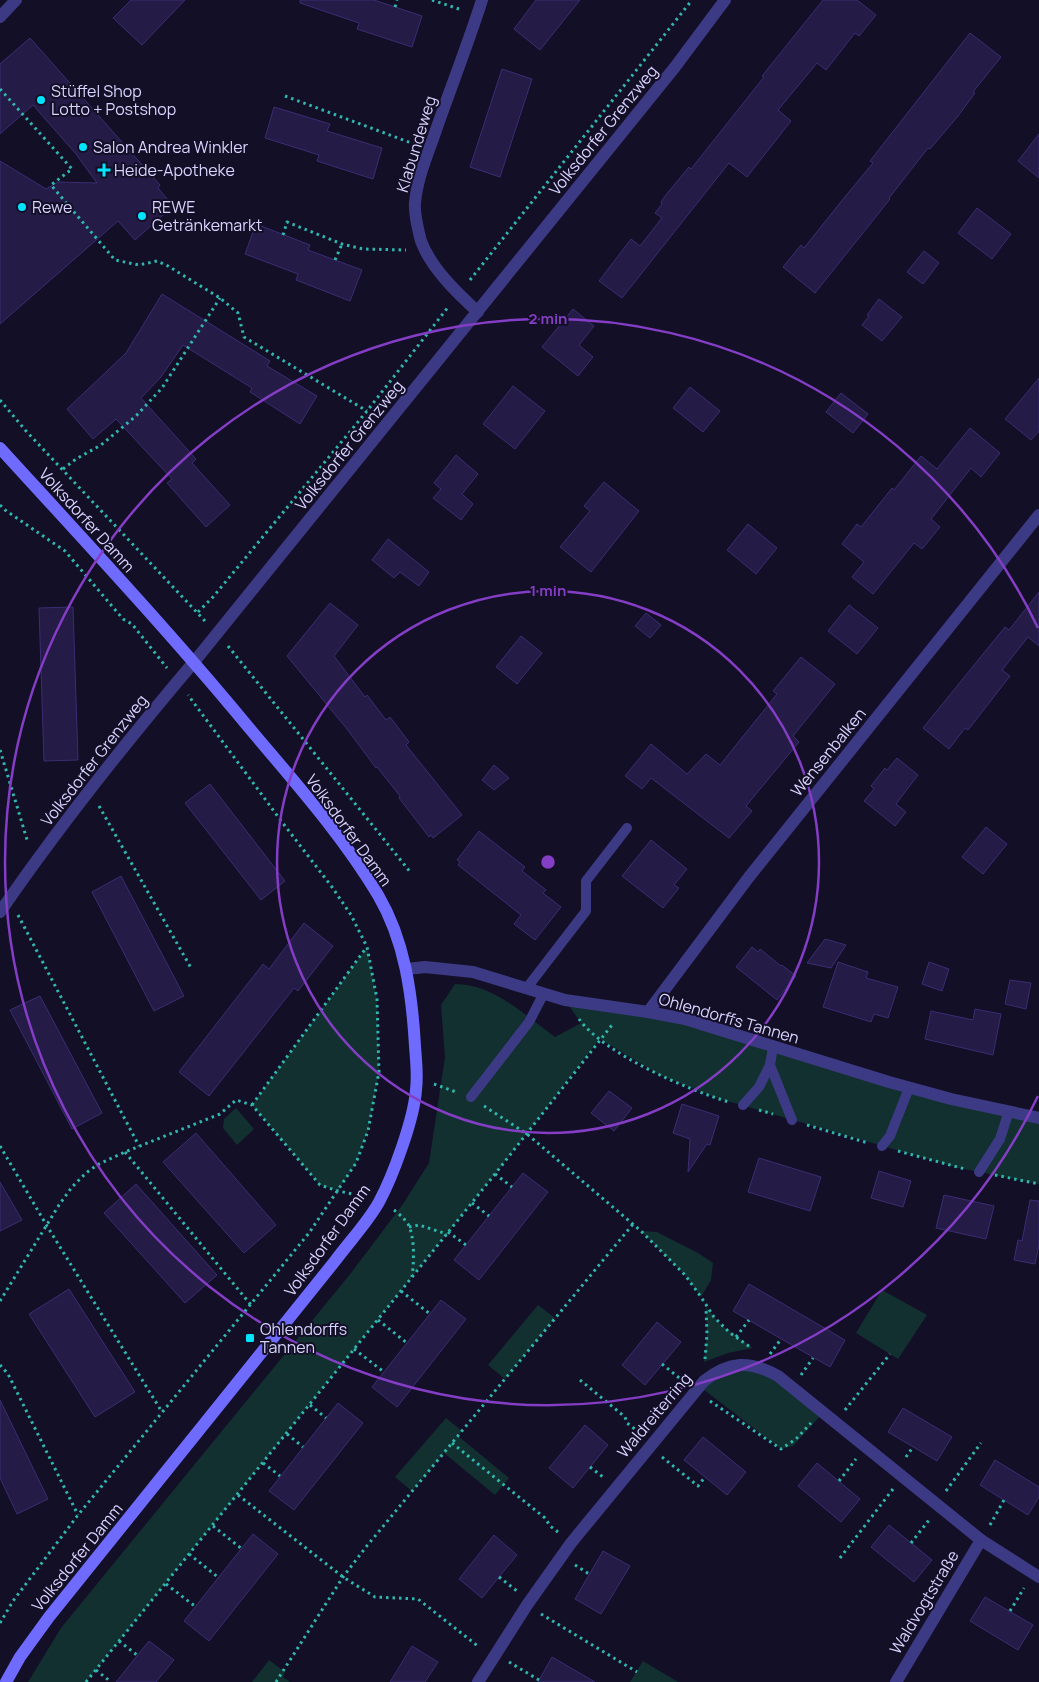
<svg xmlns="http://www.w3.org/2000/svg" width="1039" height="1682" font-family="Manrope,sans-serif">
  <style>
    .green { fill: #12302f }
    .building { fill: #241b47; stroke: #3b2d73 }
    .lines { fill: none; stroke-linecap: round; stroke-linejoin: round }
    .path { stroke: #2fb8b0; stroke-width: 3; stroke-dasharray: 2.5 4; stroke-linecap: butt }
    .service { stroke: #3d3a85; stroke-width: 10 }
    .minor { stroke: #3d3a85; stroke-width: 12 }
    .tertiary { stroke: #3d3a85; stroke-width: 12 }
    .secondary { stroke: #6f6bff; stroke-width: 12 }
    .ring { fill: none; stroke: #843dc5; stroke-width: 2.5 }
    .poi-dot { fill: #00e5ff; stroke: #130f26; stroke-width: 2 }
    .labels { text-anchor: middle; dominant-baseline: central; stroke-width: 4; stroke-linejoin: round; paint-order: stroke }
    .poi-label { font-size: 16px; fill: #d9d4ff; stroke: #130f26; text-anchor: start }
    .street-label { font-size: 16px; fill: #d9d4ff; stroke: #130f26 }
    .centre { fill: #843dc5; stroke: #130f26; stroke-width: 2.5 }
    .ring-label { font-size: 15px; text-anchor: middle; font-weight: bold; fill: #843dc5; stroke: #130f26; stroke-width: 4; stroke-linejoin: round; paint-order: stroke }
  </style>
  <rect width="100%" height="100%" fill="#130f26"/>
  <!-- green -->
  <g class="green">
    <polygon points="367,947 377,999 379,1072 368,1131 356,1163 338,1191 320,1185 252,1105"/>
    <path d="M 455,984 C 494,984 526,1016 555,1037 L 581,1023 L 565,1000 L 648,1012 L 1039,1118 L 1039,1184 L 959,1168 L 717,1098 L 660,1075 L 600,1039 L 495,1174 L 86,1682 L 28,1682 L 61,1628 L 351,1273 L 403,1204 L 429,1163 L 445,1057 L 441,1005 Z"/>
    <polygon points="236,1108 254,1129 237,1145 223,1128 224,1119"/>
    <polygon points="641,1231 657,1232 698,1253 713,1263 711,1280 701,1297 685,1275"/>
    <polygon points="882,1290 927,1315 898,1359 856,1333"/>
    <polygon points="538,1305 555,1318 505,1379 488,1365"/>
    <polygon points="706,1307 721,1325 753,1348 728,1353 704,1362 707,1334"/>
    <polygon points="750,1365 823,1413 793,1446 781,1449 699,1386 704,1381"/>
    <polygon points="446,1418 462,1431 458,1436 509,1478 495,1495 444,1453 412,1491 395,1477"/>
    <polygon points="269,1660 285,1672 283,1677 290,1682 252,1682"/>
    <polygon points="643,1661 678,1682 630,1682"/>
  </g>
  <!-- building -->
  <g class="building">
    <polygon points="131,0 185,0 142,45 113,18"/>
    <polygon points="300,0 374,0 422,16 412,47 357,29 359,23 300,3"/>
    <polygon points="536,0 580,0 540,50 514,29"/>
    <polygon points="823,0 857,0 876,15 859,36 855,33 826,70 817,63 778,110 791,121 747,177 729,163 622,298 599,281 631,239 640,246 662,218 655,213 662,204 661,202 665,196 689,167 691,169 764,77 762,76"/>
    <polygon points="970,33 1001,57 973,92 975,93 958,116 930,149 928,148 889,198 890,199 815,293 783,267 801,245 804,248 844,198 873,163 870,161"/>
    <polygon points="30,38 160,185 158,188 173,206 135,240 118,221 0,324 0,161 46,189 58,182 97,183 76,154 33,105 0,134 0,64"/>
    <polygon points="502,69 532,79 500,177 470,167"/>
    <polygon points="274,107 330,124 327,131 382,148 373,179 317,161 319,155 265,138"/>
    <polygon points="1039,134 1039,178 1018,161"/>
    <polygon points="977,208 1011,234 992,259 958,233"/>
    <polygon points="256,224 310,245 308,250 362,270 350,301 296,280 298,274 245,254"/>
    <polygon points="924,251 939,263 923,284 907,272"/>
    <polygon points="162,294 270,361 267,366 317,396 300,424 250,392 252,388 183,345 161,377 141,398 196,459 192,463 230,505 206,527 167,483 172,479 116,419 93,439 67,409 126,353"/>
    <polygon points="879,299 902,317 882,341 862,325 869,316 867,315"/>
    <polygon points="573,309 594,326 579,345 593,357 578,376 542,347"/>
    <polygon points="1039,378 1039,431 1031,440 1005,419"/>
    <polygon points="513,386 545,411 515,449 483,424"/>
    <polygon points="690,387 720,411 703,432 673,408"/>
    <polygon points="841,393 868,414 853,433 826,412"/>
    <polygon points="970,428 1000,453 981,477 971,468 931,519 940,527 922,549 914,543 873,594 852,577 864,562 842,544 857,524 861,527 892,488 894,490 921,456 937,469"/>
    <polygon points="456,455 478,474 462,494 473,504 461,520 433,498 441,489 434,483"/>
    <polygon points="604,482 639,511 591,572 560,547 590,511 584,506"/>
    <polygon points="748,524 777,548 756,574 727,550"/>
    <polygon points="388,539 429,572 419,586 400,572 394,578 372,560"/>
    <polygon points="1039,592 1039,646 1028,637 1002,670 1010,676 968,730 965,728 949,749 923,728 1005,627 1009,630"/>
    <polygon points="330,603 358,625 334,656 365,697 367,695 386,720 390,717 409,742 406,745 462,815 433,838 431,835 429,837 423,829 399,798 400,796 377,767 376,768 347,729 287,656"/>
    <polygon points="849,605 878,628 857,654 828,631"/>
    <polygon points="73,607 78,760 44,761 39,608"/>
    <polygon points="646,613 661,625 650,638 635,626"/>
    <polygon points="521,636 542,653 517,684 496,667"/>
    <polygon points="801,657 835,684 793,736 799,742 746,806 752,811 729,838 651,778 642,789 625,776 651,744 687,774 706,754 720,765 777,694 773,691"/>
    <polygon points="897,758 918,775 896,804 906,812 895,826 864,801 874,789 871,786 885,768 887,770"/>
    <polygon points="494,765 509,778 494,790 482,780"/>
    <polygon points="210,784 285,881 261,900 185,803"/>
    <polygon points="986,827 1007,844 983,874 962,857"/>
    <polygon points="479,831 525,867 522,871 546,890 543,893 561,907 535,940 514,924 521,915 458,865 460,862 457,860"/>
    <polygon points="651,840 687,869 674,885 679,888 663,908 622,876"/>
    <polygon points="121,876 184,996 154,1011 92,892"/>
    <polygon points="304,923 333,946 298,991 294,988 209,1096 179,1072 263,964 269,969"/>
    <polygon points="825,939 846,945 831,968 807,963"/>
    <polygon points="752,947 758,952 760,949 781,966 782,965 796,976 777,1000 736,967"/>
    <polygon points="838,962 868,972 866,978 898,987 888,1018 874,1014 871,1022 823,1007"/>
    <polygon points="929,962 949,969 942,991 922,984"/>
    <polygon points="1010,980 1031,983 1026,1009 1005,1004"/>
    <polygon points="40,996 102,1113 72,1129 10,1010"/>
    <polygon points="975,1009 1001,1014 993,1055 925,1039 931,1011 973,1020"/>
    <polygon points="609,1091 632,1108 614,1131 591,1113"/>
    <polygon points="682,1104 719,1116 710,1145 707,1144 688,1172 690,1139 673,1133"/>
    <polygon points="196,1133 276,1225 244,1253 163,1162"/>
    <polygon points="759,1158 821,1177 810,1211 748,1192"/>
    <polygon points="879,1171 911,1181 903,1207 871,1198"/>
    <polygon points="523,1173 548,1192 479,1280 454,1260"/>
    <polygon points="0,1182 22,1220 0,1231"/>
    <polygon points="136,1184 217,1275 185,1303 104,1213"/>
    <polygon points="944,1195 994,1206 986,1239 936,1228"/>
    <polygon points="1030,1200 1039,1201 1039,1245 1035,1264 1014,1260 1018,1240 1022,1241"/>
    <polygon points="749,1284 845,1340 830,1367 733,1311"/>
    <polygon points="69,1289 135,1392 95,1417 29,1314"/>
    <polygon points="441,1300 466,1319 397,1407 372,1387"/>
    <polygon points="657,1322 681,1342 645,1385 622,1365"/>
    <polygon points="0,1400 48,1499 17,1514 0,1478"/>
    <polygon points="338,1403 363,1423 294,1510 269,1491"/>
    <polygon points="903,1408 952,1437 937,1461 888,1432"/>
    <polygon points="585,1425 608,1445 573,1488 549,1468"/>
    <polygon points="703,1437 746,1472 727,1495 684,1460"/>
    <polygon points="995,1460 1039,1487 1039,1497 1028,1515 980,1485"/>
    <polygon points="817,1463 860,1499 841,1522 798,1486"/>
    <polygon points="889,1525 932,1560 914,1582 871,1547"/>
    <polygon points="253,1534 278,1554 209,1641 184,1621"/>
    <polygon points="494,1535 517,1555 482,1598 459,1579"/>
    <polygon points="603,1551 630,1566 601,1614 575,1599"/>
    <polygon points="985,1597 1033,1625 1018,1650 970,1621"/>
    <polygon points="149,1641 174,1660 156,1682 116,1682"/>
    <polygon points="412,1646 438,1662 425,1682 390,1682"/>
    <polygon points="552,1657 595,1682 538,1682"/>
  </g>
  <g class="lines">
    <!-- path -->
    <g class="path">
      <polyline points="432,0 462,10"/>
      <polyline points="395,7 397,0"/>
      <polyline points="0,89 72,169 51,185 115,260 139,265 157,261 168,266 220,298 238,313 244,337 367,411"/>
      <polyline points="285,96 414,144"/>
      <polyline points="283,235 287,222 342,244 363,249 406,250"/>
      <polyline points="335,260 342,244"/>
      <polyline points="470,280 692,0"/>
      <polyline points="0,400 26,431 205,621"/>
      <polyline points="63,469 76,459 101,445 136,416 162,388 220,298"/>
      <polyline points="0,505 5,510 65,551 123,619 132,624 167,668"/>
      <polyline points="198,612 213,597 367,411 449,306"/>
      <polyline points="228,646 411,873"/>
      <polyline points="0,750 28,843"/>
      <polyline points="99,806 191,968"/>
      <polyline points="18,915 139,1146"/>
      <path d="M 579,1019 C 604,1054 688,1090 729,1102"/>
      <polyline points="434,1084 456,1092"/>
      <polyline points="252,1105 366,948"/>
      <polyline points="484,1106 527,1134 641,1231 685,1275 701,1297 714,1317 729,1332 750,1347"/>
      <polyline points="759,1110 773,1114"/>
      <polyline points="807,1125 868,1143"/>
      <polyline points="0,1146 47,1226 162,1412"/>
      <polyline points="898,1151 965,1169"/>
      <polyline points="125,1152 251,1305"/>
      <polyline points="495,1174 512,1187"/>
      <polyline points="995,1175 1039,1184"/>
      <polyline points="472,1203 489,1216"/>
      <path d="M 394,1210 C 399,1214 404,1218 408,1224 C 415,1237 414,1262 412,1277"/>
      <polyline points="409,1227 419,1225 447,1234"/>
      <polyline points="448,1232 466,1245"/>
      <polyline points="401,1291 430,1314"/>
      <polyline points="0,1301 59,1205 72,1187 86,1173 97,1165 125,1152 220,1114 236,1100 252,1105 320,1185 338,1191 363,1196"/>
      <polyline points="378,1320 407,1343"/>
      <polyline points="736,1337 749,1320"/>
      <polyline points="354,1349 384,1372"/>
      <polyline points="770,1354 781,1339"/>
      <polyline points="705,1359 707,1334 706,1308"/>
      <polyline points="662,1364 683,1381"/>
      <polyline points="0,1365 8,1374 78,1515"/>
      <polyline points="801,1375 813,1358"/>
      <polyline points="580,1380 625,1417 627,1423 640,1433"/>
      <polyline points="710,1401 781,1449 796,1439 811,1423"/>
      <polyline points="310,1405 326,1418"/>
      <polyline points="845,1410 890,1354"/>
      <polyline points="287,1434 303,1447"/>
      <polyline points="452,1443 545,1518 550,1526 558,1532"/>
      <polyline points="662,1457 698,1486 705,1477"/>
      <polyline points="906,1457 913,1447"/>
      <polyline points="263,1463 280,1476"/>
      <polyline points="590,1467 603,1477"/>
      <polyline points="839,1481 856,1459"/>
      <polyline points="946,1491 981,1443"/>
      <polyline points="238,1495 343,1577 375,1597 418,1599 479,1647"/>
      <polyline points="990,1525 1004,1500"/>
      <polyline points="213,1526 242,1549"/>
      <polyline points="911,1543 929,1520"/>
      <polyline points="189,1554 219,1578"/>
      <polyline points="840,1558 893,1489"/>
      <polyline points="575,1565 589,1574"/>
      <polyline points="499,1577 517,1591"/>
      <polyline points="166,1584 196,1607"/>
      <polyline points="1010,1611 1024,1588"/>
      <polyline points="541,1614 637,1672"/>
      <polyline points="0,1623 13,1601 78,1515 309,1233 356,1163 368,1131 379,1072 377,999 367,947 351,915 332,887 282,822 188,695"/>
      <polyline points="119,1641 137,1655"/>
      <polyline points="509,1662 539,1680"/>
      <polyline points="96,1670 111,1682"/>
      <polyline points="86,1682 495,1174 612,1025"/>
      <polyline points="276,1682 343,1577 366,1547 633,1224"/>
    </g>
    <!-- service -->
    <g class="service">
      <polyline points="526,989 586,911 586,881 627,828"/>
      <polyline points="773,1047 770,1065 792,1120"/>
      <polyline points="471,1097 529,1022 543,995"/>
      <polyline points="743,1105 759,1087 770,1065"/>
      <polyline points="882,1146 890,1136 909,1088"/>
      <polyline points="979,1172 1000,1139 1009,1111"/>
    </g>
    <!-- minor -->
    <g class="minor">
      <polyline points="0,17 16,0"/>
      <path d="M 478,312 C 457,293 431,268 421,241 C 418,229 414,215 415,203 C 417,178 428,154 436,130 C 451,87 468,44 482,0"/>
      <path d="M 0,912 C 60,825 126,742 194,662"/>
      <polyline points="407,969 425,967 473,972 565,1000 648,1012 685,1019 889,1082 951,1099 1039,1118"/>
      <polyline points="648,1012 749,877 1039,515"/>
      <path d="M 478,1682 L 527,1605 L 571,1543 L 704,1381 C 729,1361 750,1360 778,1376 L 981,1540 L 1039,1577"/>
      <polyline points="896,1682 981,1540"/>
    </g>
    <!-- tertiary -->
    <polyline class="tertiary" points="194,662 675,67 725,0"/>
    <!-- secondary -->
    <path class="secondary" d="M 0,448 C 83,539 167,629 245,723 C 291,778 341,833 378,895 C 405,941 412,994 415,1046 C 416,1061 418,1075 416,1090 C 414,1119 393,1176 379,1202 C 368,1222 349,1242 335,1261 L 49,1617 L 20,1657 L 6,1682"/>
  </g>
  <!-- distance rings -->
  <g class="ring">
    <circle cx="548" cy="862" r="271"/>
    <path d="M1038 1096A543 543 0 1 1 1038 628"/>
  </g>
  <!-- markers -->
  <g class="poi-dot">
    <circle cx="41" cy="100" r="5"/>
    <circle cx="83" cy="147" r="5"/>
    <path d="M101.5 162.5h5v5h5v5h-5v5h-5v-5h-5v-5h5z"/>
    <circle cx="22" cy="207" r="5"/>
    <circle cx="142" cy="216" r="5"/>
    <rect x="245" y="1333" width="10" height="10" rx="2.5"/>
  </g>
  <g class="labels">
    <!-- poi labels -->
    <g class="poi-label">
      <text x="51" y="91">Stüffel Shop<tspan x="51" dy="18">Lotto + Postshop</tspan></text>
      <text x="93" y="147">Salon Andrea Winkler</text>
      <text x="114" y="170">Heide-Apotheke</text>
      <text x="32" y="207">Rewe</text>
      <text x="152" y="207">REWE<tspan x="152" dy="18">Getränkemarkt</tspan></text>
      <text x="260" y="1329">Ohlendorffs<tspan x="260" dy="18">Tannen</tspan></text>
    </g>
    <!-- street labels -->
    <g class="street-label">
      <text transform="translate(603 130) rotate(-51)">Volksdorfer Grenzweg</text>
      <text transform="translate(416 144) rotate(-73)">Klabundeweg</text>
      <text transform="translate(349 445) rotate(-51)">Volksdorfer Grenzweg</text>
      <text transform="translate(87 520) rotate(48)">Volksdorfer Damm</text>
      <text transform="translate(828 752) rotate(-51)">Wensenbalken</text>
      <text transform="translate(94 760) rotate(-52)">Volksdorfer Grenzweg</text>
      <text transform="translate(349 830) rotate(54)">Volksdorfer Damm</text>
      <text transform="translate(729 1018) rotate(16)">Ohlendorffs Tannen</text>
      <text transform="translate(327 1240) rotate(-54)">Volksdorfer Damm</text>
      <text transform="translate(654 1415) rotate(-50)">Waldreiterring</text>
      <text transform="translate(77 1557) rotate(-51)">Volksdorfer Damm</text>
      <text transform="translate(924 1602) rotate(-59)">Waldvogtstraße</text>
    </g>
  </g>
  <circle cx="548" cy="862" r="8" class="centre"/>
  <g class="ring-label">
    <text x="548" y="324">2 min</text>
    <text x="548" y="596">1 min</text>
  </g>
</svg>
